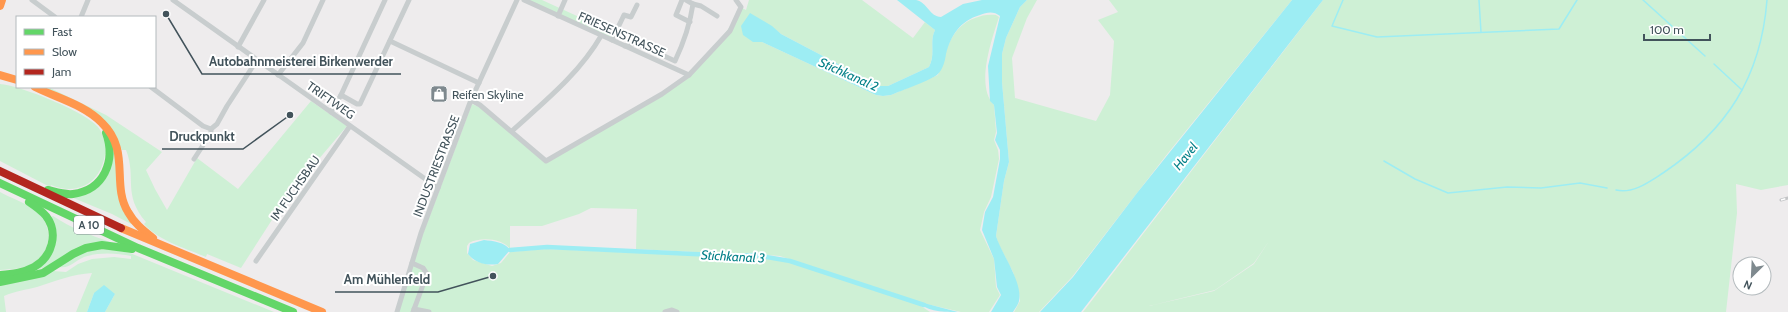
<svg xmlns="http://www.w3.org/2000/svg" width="1788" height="312" font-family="Cabin,sans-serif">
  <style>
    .green { fill: #cef0d5; fill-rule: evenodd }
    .water { fill: #9dedf3 }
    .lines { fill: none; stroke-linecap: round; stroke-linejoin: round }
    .stream { stroke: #9dedf3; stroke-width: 1.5 }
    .canal { stroke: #9dedf3; stroke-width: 4.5 }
    .street { stroke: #c8cdce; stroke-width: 5 }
    .fast { stroke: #63d668; stroke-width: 8 }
    .slow { stroke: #ff974d; stroke-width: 8 }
    .jam { stroke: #b3261e; stroke-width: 8 }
    .rail-casing { stroke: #c3c5c7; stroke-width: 3 }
    .rail { stroke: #fff; stroke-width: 1.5; stroke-dasharray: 4.5; stroke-linecap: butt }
    .labels { text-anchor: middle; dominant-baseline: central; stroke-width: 4; stroke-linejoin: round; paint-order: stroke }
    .shield { fill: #fff; stroke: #7b878c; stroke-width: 1 }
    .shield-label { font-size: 11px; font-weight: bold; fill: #42535b }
    .street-label { font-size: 12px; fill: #42535b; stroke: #fff }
    .poi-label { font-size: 12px; fill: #42535b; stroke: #fff; text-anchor: start }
    .water-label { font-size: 13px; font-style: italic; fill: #048088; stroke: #fff }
    .leader { fill: none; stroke: #42535b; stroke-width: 1.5 }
    .callout-dot { fill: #42535b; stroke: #fff; stroke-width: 1.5 }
    .callout-label { font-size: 13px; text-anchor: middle; font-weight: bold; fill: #42535b; stroke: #fff; stroke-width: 4; stroke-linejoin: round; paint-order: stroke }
  </style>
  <rect width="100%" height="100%" fill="#eeeced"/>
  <!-- green -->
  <g class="green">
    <polygon points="527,0 542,0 612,32 610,38"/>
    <path d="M 749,0 L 862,0 L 913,38 L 925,22 L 935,30 C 929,42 936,52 929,67 L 888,86 L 880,86 L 781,34 L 769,25 L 753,42 L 762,42 L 876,95 L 883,96 L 891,95 L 938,75 C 946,52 950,27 975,18 C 982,15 989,14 996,15 L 999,17 C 992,39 975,86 994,105 L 996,132 L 994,140 L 998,150 L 999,159 L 991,197 L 984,212 L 980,230 L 994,259 L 996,287 L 1000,295 L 989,312 L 961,312 L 918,302 L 780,256 L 754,254 L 735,254 L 636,249 L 637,209 L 591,208 L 579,214 L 542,226 L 510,226 L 510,249 C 502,238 480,237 469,243 L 467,246 L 467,253 L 473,260 L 492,266 L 501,263 L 510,252 L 546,249 L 736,257 L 753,257 L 790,262 L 918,304 L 930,312 L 398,312 L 418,247 L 472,104 L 479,107 L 548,162 L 663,95 L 717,46 L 742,8 L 746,10 Z"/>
    <polygon points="1027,0 1037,0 1027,18 1012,58 1015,98 1096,121 1110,95 1114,41 1098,20 1118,12 1109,0 1292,0 1168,153 1072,277 1039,312 1014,312 1020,301 1019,293 1013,272 998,243 996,236 1004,181 1009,162 1002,82 1002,54 1006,38 1020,7"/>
    <path d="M 1323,0 L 1788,0 L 1788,185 L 1761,190 L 1736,184 L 1737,213 L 1726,312 L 1083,312 ZM 1269,241 L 1254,264 L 1214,291 L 1149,306 L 1215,290 L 1254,263 Z"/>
    <path d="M 0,84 C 19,85 86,112 98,127 C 104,135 105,145 108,154 L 105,154 C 101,183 78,196 51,185 L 50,187 L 0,161 Z"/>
    <path d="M 41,87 L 48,87 L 106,115 L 162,152 L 146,170 L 155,189 L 167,210 L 197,158 L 238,189 L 311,101 L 347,126 L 288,195 L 241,268 L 207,254 L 206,257 C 185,248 159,241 144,224 L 146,222 C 122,194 137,178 126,150 L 122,150 L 114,132 Z"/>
    <polygon points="114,143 131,224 112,214 71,197 96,189"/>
    <path d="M 0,192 C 11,198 26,203 36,211 C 53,225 53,251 33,263 C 24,269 11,269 0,270 Z"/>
    <path d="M 53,216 C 71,228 90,235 110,242 L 32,272 L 50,258 L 51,217 Z"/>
    <path d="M 101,248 L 130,253 L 274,312 L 105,312 L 115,294 L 94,293 L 87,312 L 76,312 L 92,273 C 73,274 55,281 37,287 C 26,290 15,291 4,296 L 6,312 L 0,312 L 0,286 L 53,271 L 66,272 L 78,264 L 92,259 L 114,257 L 131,259 L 131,256 C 116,253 99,252 84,257 C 75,261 69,269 59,267 L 81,253 Z"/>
  </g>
  <!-- water -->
  <g class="water">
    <path d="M 897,0 C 903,0 910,0 916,0 C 927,2 930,17 941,17 L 963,4 L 982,0 L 1027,0 L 1020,7 L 1006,38 L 1002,54 L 1002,82 L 1009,162 L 1004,181 L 996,236 C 1001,253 1023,282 1019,301 C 1018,305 1015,309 1013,312 L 991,312 L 1001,295 L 997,287 L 994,259 L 982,230 L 985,212 L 993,197 L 1000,159 L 1000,150 L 995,140 L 997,133 L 994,105 L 990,101 L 988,66 L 1000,16 C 994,11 987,12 980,15 C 960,21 951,35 946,54 C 945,61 943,69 938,74 C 932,80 900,91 891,95 L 883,96 L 876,95 L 762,42 L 753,42 L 743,35 L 741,26 L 750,13 L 772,26 L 781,34 L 880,86 L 888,86 L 929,67 C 936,53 929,42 935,30 Z"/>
    <polygon points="1292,0 1323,0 1081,312 1040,312 1073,277 1137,193"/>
    <path d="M 484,240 C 493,241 505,242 510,250 L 498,264 C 487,266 475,263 468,254 L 470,244 Z"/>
    <polygon points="104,285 115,294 105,312 87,312 94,293"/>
    <path d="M 920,302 L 958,312 C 946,312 925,312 920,302 Z"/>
  </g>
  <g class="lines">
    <!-- stream -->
    <g class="stream">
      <polyline points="1343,0 1332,26 1377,37 1559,29 1577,0"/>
      <polyline points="1479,0 1481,32"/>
      <polyline points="1643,0 1705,56"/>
      <polyline points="1714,64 1742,90"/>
      <polyline points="1384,161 1415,179 1448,193 1507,187 1541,188 1580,183 1607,188"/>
      <path d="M 1616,190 C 1633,194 1649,182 1663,173 C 1727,130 1761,77 1767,0"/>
    </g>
    <!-- canal -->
    <polyline class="canal" points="510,250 547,247 735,256 754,255 790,261 924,305"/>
    <!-- street -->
    <g class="street">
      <polyline points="32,0 55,17"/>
      <polyline points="173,0 438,188"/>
      <polyline points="524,0 689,75"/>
      <polyline points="682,0 676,15 690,22"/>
      <polyline points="693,4 701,6 717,16"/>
      <polyline points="558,16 565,0"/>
      <polyline points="81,17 88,0"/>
      <polyline points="612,40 624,15 631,17 637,5"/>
      <polyline points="390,41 479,83"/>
      <path d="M 625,46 L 636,43 L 675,61 C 684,42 690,24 693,4 L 686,0"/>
      <polyline points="238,47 264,0"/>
      <polyline points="278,75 303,43 323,0"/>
      <polyline points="151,87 203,126 211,129"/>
      <polyline points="341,95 357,104 360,104 409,0"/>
      <polyline points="471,100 480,105 546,161 662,94 689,75 730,31 741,7 736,0"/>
      <polyline points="331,112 341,95 385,0"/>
      <path d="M 512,131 C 544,102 579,74 601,36"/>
      <polyline points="194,159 211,133 211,129 217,124 227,106 257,60"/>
      <polyline points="256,261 350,126"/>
      <polyline points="412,263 423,268 427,274 413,312"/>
      <polyline points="414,309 429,312"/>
      <polyline points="397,312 421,233 471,100 517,0"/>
      <polyline points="665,312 672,310 677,312"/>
    </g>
    <!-- fast -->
    <g class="fast">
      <polyline points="0,183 138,248 293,312"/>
      <path d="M 48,190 C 56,192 64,195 73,194 C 104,190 116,161 106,133"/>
      <path d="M 0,275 C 11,274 23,273 34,267 C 52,257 59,233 46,216 C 41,210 35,206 29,202"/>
      <polyline points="0,282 43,273 73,254 86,248 102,245 132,249"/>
    </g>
    <!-- slow -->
    <g class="slow">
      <polyline points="0,6 2,0"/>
      <polyline points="0,75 17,80"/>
      <path d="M 35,87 C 57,98 85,105 102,123 C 131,151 111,184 128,212 C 134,223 143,230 153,238"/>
      <polyline points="121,228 322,312"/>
    </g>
    <!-- jam -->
    <polyline class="jam" points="0,171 121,228"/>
    <defs>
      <polyline id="rail" points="1781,200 1788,198"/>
    </defs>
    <!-- rail casing -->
    <use href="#rail" class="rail-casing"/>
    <!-- rail -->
    <use href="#rail" class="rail"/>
  </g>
  <!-- icons -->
  <defs>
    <symbol id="shop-square" viewBox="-11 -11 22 22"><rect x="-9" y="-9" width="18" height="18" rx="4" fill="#7e898e" stroke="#fff"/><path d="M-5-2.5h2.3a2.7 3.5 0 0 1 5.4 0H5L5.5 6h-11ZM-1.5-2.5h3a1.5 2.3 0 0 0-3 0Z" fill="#fff"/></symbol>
  </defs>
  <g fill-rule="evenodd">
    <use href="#shop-square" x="429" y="84" width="20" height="20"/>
  </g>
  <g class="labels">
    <!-- shield labels -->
    <rect class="shield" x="74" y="216" width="30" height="18" rx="3"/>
    <g class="shield-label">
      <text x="89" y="225">A 10</text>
    </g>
    <!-- street labels -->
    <g class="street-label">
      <text transform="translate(622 34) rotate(24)">FRIESENSTRASSE</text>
      <text transform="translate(331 100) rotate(35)">TRIFTWEG</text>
      <text transform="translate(436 166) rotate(-69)">INDUSTRIESTRASSE</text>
      <text transform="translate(295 188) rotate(-55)">IM FUCHSBAU</text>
    </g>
    <!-- poi labels -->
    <g class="poi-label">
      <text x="452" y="94">Reifen Skyline</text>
    </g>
    <!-- water labels -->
    <g class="water-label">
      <text transform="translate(849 74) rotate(24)">Stichkanal 2</text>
      <text transform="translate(1185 156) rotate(-52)">Havel</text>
      <text transform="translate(733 256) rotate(3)">Stichkanal 3</text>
    </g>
  </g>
  <!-- callouts -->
  <path class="leader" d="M166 14L202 74H401M290 115L243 149H162M493 276L438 292H335"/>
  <g class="callout-dot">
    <circle cx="166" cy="14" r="4"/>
    <circle cx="290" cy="115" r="4"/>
    <circle cx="493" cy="276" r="4"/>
  </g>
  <g class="callout-label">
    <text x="301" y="66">Autobahnmeisterei Birkenwerder</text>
    <text x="202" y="141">Druckpunkt</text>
    <text x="387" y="284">Am Mühlenfeld</text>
  </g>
  <!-- legend -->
  <rect x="16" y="16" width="140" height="72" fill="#ffffff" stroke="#b3babd"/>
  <rect x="24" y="29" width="20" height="6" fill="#63d668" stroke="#b3babd"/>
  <text x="52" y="36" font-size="12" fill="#42535b">Fast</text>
  <rect x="24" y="49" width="20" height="6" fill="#ff974d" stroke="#b3babd"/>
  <text x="52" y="56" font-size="12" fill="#42535b">Slow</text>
  <rect x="24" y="69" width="20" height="6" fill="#b3261e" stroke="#b3babd"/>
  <text x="52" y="76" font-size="12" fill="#42535b">Jam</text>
  <!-- north arrow -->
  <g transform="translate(1752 276) rotate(204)"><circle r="19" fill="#ffffff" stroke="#b3babd"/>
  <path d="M0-3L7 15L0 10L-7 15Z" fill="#7e898e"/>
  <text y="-6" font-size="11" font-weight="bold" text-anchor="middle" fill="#42535b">N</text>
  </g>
  <!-- scale -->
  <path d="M1644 34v6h66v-6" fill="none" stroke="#42535b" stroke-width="2"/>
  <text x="1650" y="34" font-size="12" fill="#42535b" stroke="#ffffff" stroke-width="3" paint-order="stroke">100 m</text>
</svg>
